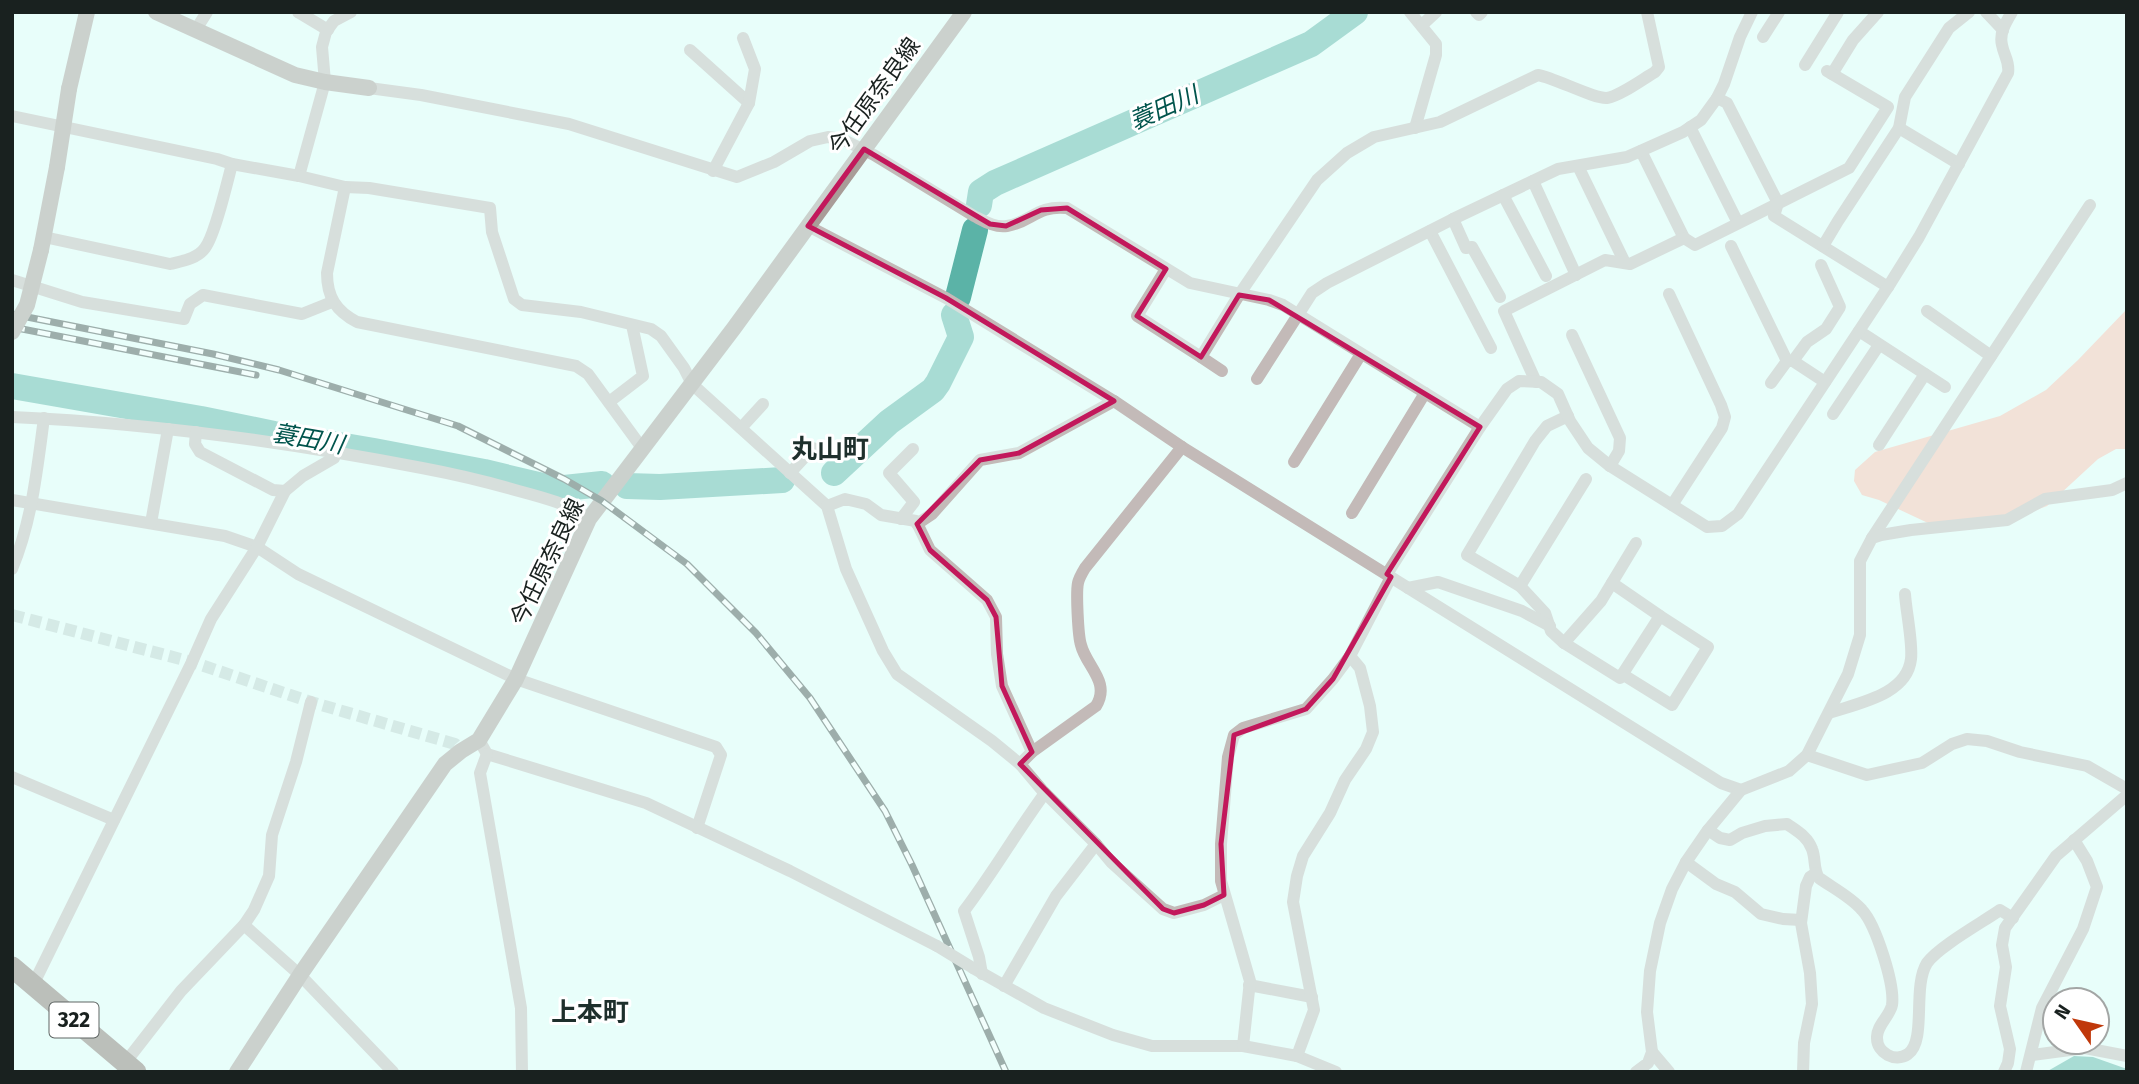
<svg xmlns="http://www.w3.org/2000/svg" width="2139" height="1084" font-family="'Fira Sans','Noto Sans JP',sans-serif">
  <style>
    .green { fill: #fec0af }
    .water { fill: #5bb3a7 }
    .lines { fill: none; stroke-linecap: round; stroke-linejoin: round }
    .river { stroke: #5bb3a7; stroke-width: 26 }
    .street-tunnel { stroke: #bfd2ce; stroke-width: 12; stroke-dasharray: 12 6; stroke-linecap: butt }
    .street { stroke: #c3bab8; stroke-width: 12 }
    .secondary { stroke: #a99c98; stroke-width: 16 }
    .highway { stroke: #85736e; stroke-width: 21 }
    .rail-casing { stroke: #434e4c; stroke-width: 7 }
    .rail { stroke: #fff; stroke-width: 4.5; stroke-dasharray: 13; stroke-linecap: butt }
    .street-bridge { stroke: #c3bab8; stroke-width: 12 }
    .secondary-bridge { stroke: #a99c98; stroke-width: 16 }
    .marked { fill: none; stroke: #c2185b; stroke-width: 5; stroke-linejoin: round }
    .labels { text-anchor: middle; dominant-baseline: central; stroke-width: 6; stroke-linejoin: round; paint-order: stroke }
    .shield { fill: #fff; stroke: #5e6462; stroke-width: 2 }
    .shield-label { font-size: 21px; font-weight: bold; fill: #19211f }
    .street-label { font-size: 23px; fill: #19211f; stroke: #fff }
    .water-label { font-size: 24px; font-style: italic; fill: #01544c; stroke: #fff }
    .quarter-label { font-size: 26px; font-weight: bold; fill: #1e2f2c; stroke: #fff }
  </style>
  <rect width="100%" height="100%" fill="#e8fefa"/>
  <!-- green -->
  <polygon class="green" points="2127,309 2127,449 2116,449 2098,459 2047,506 1989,528 1928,523 1879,500 1862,495 1854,481 1855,470 1875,452 2000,416 2046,390 2078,360"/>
  <!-- water -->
  <polygon class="water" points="2074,1056 2093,1057 2127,1069 2127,1072 2046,1072"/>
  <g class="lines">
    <!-- river -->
    <g class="river">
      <polyline points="979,205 981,192 995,183 1311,44 1355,12"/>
      <polyline points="958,297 975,230"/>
      <polyline points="12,386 201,419 274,434 374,451 484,472 555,489 602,484"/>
      <polyline points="834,473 889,422 933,390 938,383 961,337 954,315"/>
      <polyline points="627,486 660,487 782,480"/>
    </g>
    <!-- street-tunnel -->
    <polyline class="street-tunnel" points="12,615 192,662 311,702 455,744 461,751"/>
    <!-- street -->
    <g class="street">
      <polyline points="298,12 328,30"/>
      <polyline points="1410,12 1436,44 1436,55 1415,128"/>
      <polyline points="1476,12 1479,15 1482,12"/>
      <polyline points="1986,12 2003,30"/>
      <polyline points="1422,25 1436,12"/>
      <polyline points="195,31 207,12"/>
      <polyline points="1763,37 1779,12"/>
      <polyline points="690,50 749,103"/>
      <polyline points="1805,65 1838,12"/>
      <polyline points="1832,74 1853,40 1878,12"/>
      <path d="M 369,88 L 421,95 L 569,124 L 737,177 L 774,162 L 810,141 L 828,137 L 842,139 L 874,155 L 974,216 C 984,221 995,228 1007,226 C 1032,222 1036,205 1067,208 L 1190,283 L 1269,300 L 1283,305 L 1480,427"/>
      <polyline points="1717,98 1727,103 1778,203 1774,216 1888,287"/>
      <polyline points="12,116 217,159 232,164"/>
      <polyline points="1690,127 1738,223"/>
      <polyline points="1899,128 1959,164"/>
      <polyline points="1641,151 1684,238"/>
      <polyline points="1578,166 1625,263"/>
      <polyline points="713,171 749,103 755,69 743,38"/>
      <polyline points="299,176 325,82 322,47 326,32 334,21 351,12"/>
      <polyline points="1533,181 1576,275"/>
      <polyline points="345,187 369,188 490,208 492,232 514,299 522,305 581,312 651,329 661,336 684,368 692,384 827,506 846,569 883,651 897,674 992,741 1020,764 1042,790 1096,844 1056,896 1004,986"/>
      <polyline points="1503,195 1546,276"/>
      <polyline points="1453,219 1466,248 1472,247 1500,297"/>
      <polyline points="808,226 946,298 1114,401 1182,447 1721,783 1741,790"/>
      <polyline points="1430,231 1491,348"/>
      <path d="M 44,237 L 170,264 C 182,261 197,259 205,248 C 215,235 227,183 232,164 L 299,176 L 345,187 L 327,273 C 327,297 336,311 357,322 L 576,366 L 588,374 L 642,448"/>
      <polyline points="1731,246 1787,361"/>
      <polyline points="1823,246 1838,221 1899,128 1905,97 1949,28 1969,12"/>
      <path d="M 1166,269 L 1137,316 L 1201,357 L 1239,295 L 1317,180 L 1347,153 L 1374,137 L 1440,122 L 1538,75 C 1555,78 1594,99 1607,98 C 1620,96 1643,79 1655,72 L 1659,67 L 1647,12"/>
      <polyline points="12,280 82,302 184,319 190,304 203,295 302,314 332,302"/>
      <polyline points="1669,294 1721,405 1725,417 1722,428 1672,505"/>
      <polyline points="1927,311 1991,356"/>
      <polyline points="1859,331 1945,387"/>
      <polyline points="1572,335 1620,438 1619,451 1610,466"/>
      <polyline points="1201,357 1222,371"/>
      <polyline points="1793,361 1807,342 1826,329 1840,307 1821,265"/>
      <polyline points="1257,379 1312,293 1327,283 1453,219 1558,169 1627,157 1683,132 1701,120 1717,98 1724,84 1740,37 1752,12"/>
      <polyline points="1536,382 1504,311 1605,260 1630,264 1684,238 1695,245 1849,168 1888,107 1827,71"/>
      <polyline points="1771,383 1787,361 1793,361 1825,382"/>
      <polyline points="609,402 643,376 632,325"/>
      <polyline points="1833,414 1879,345"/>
      <polyline points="1568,416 1547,426 1535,441 1467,555 1520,586 1586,479"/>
      <path d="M 12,417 C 150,423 287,442 422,468 C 454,474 484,481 515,490 C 541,497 567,503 589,519"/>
      <polyline points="741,428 763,404"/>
      <polyline points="196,432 195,444 200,452 273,490 285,491"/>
      <polyline points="1879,445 1925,374"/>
      <polyline points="1294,462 1361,354"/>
      <polyline points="790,473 813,448"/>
      <polyline points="12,500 225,536 257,547 298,574 516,679 716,747 721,755 697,828"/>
      <polyline points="827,506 845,499 866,504 881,515 916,521 930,550 987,600 996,617 997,654 1002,686 1032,752"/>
      <polyline points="1352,513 1425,393"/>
      <polyline points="901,519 914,502 889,473 913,449"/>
      <polyline points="151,523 168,429"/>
      <polyline points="917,524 932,514 980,460 1019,453 1114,401"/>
      <polyline points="1872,538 2090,205"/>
      <path d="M 12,569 C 32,521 37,470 44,418"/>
      <path d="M 1387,574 L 1480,427 L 1507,389 L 1519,381 L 1541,382 L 1558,394 L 1570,421 L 1588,448 L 1610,466 L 1707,527 L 1722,526 L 1738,514 L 1888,287 L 1919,237 L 2008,73 C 2010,62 2004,56 2002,45 C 1999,33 2006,22 2012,12"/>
      <polyline points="1612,583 1660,616"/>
      <polyline points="1520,586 1545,613 1551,631 1564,643 1620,678 1660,616 1708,647 1672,705 1622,674"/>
      <polyline points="1408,588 1438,582 1522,611 1550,626"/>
      <polyline points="1564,643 1601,601 1636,543"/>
      <path d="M 1829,713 C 1858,703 1907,695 1911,659 C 1913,643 1906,611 1905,594"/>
      <polyline points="479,740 487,754 646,803 790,871 937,946"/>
      <polyline points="487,754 480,773 521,1008 522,1072"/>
      <polyline points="1807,755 1867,775 1922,763 1952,744 1967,739 1987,741 2020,752 2087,766 2127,789"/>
      <path d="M 1020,764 L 1032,752 L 1096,706 C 1111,682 1086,666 1081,645 C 1078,636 1076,592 1078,583 C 1079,578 1082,573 1085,568 L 1182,447"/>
      <polyline points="12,777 114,820"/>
      <path d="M 1708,830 L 1720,838 L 1730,840 L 1742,833 L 1765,826 L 1787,824 C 1797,831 1808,837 1812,849 C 1816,859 1813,869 1819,878 C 1833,888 1851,897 1862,910 C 1876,925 1895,985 1892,1005 C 1890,1016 1876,1026 1877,1038 C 1877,1053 1895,1063 1908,1054 C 1927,1040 1912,987 1927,963 C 1938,947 1983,922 2000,910 L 2013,918"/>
      <polyline points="1096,844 1111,862 1163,909 1174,913 1204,905 1224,895"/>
      <polyline points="1686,862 1716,884 1735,892 1761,914 1783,919 1801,920"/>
      <polyline points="244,925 300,975 393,1072"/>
      <polyline points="973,968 1044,1008 1113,1035 1152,1046 1243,1046 1297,1056 1336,1072"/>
      <path d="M 982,974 L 979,957 L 964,911 C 993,873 1017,831 1045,793"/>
      <polyline points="33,985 192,662 211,619 257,547 285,491 303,476 334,458 336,452"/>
      <polyline points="1249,985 1312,997"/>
      <polyline points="1243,1046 1250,981 1221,881 1221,844 1228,757 1234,735 1243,728 1306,709 1333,679 1350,656 1391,577"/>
      <polyline points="1652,1052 1669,1072"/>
      <polyline points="2032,1055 2085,1048 2127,1056"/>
      <polyline points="1297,1056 1314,1010 1293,902 1297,876 1303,856 1330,813 1345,780 1366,749 1373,732 1370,706 1360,668 1350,656"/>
      <polyline points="125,1063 181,991 244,925 254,910 269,876 272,835 296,762 311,702"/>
      <polyline points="1636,1072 1648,1063 1652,1052 1647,1012 1650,971 1660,923 1672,889 1686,862 1708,830 1741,790 1789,771 1807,755 1848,674 1860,635 1860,561 1872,538 1881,535 1911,530 2007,520 2045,499 2112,490 2127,483"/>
      <polyline points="1803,1072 1804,1043 1812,1004 1810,973 1801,923 1806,886 1810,877 1816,873"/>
      <polyline points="2004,1072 2008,1063 2010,1049 2000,1006 2006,967 2002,945 2005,928 2056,856 2127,795"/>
      <polyline points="2026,1072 2042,1008 2083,929 2097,887 2087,861 2074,840"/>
    </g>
    <!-- secondary -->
    <g class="secondary">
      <polyline points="156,12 295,75 325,82 369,88"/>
      <polyline points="69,89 87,12"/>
      <polyline points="41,250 57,167"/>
      <polyline points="237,1072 300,975 445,764 461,751 479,740 516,679 589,519 734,328 964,12"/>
    </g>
    <!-- highway -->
    <polyline class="highway" points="12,967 136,1072"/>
    <defs>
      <g id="rail">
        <polyline points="12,314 213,354 279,370 458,426 564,479 602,501 687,564 756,633 810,698 885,811 912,865 1006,1072"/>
        <polyline points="12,327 256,375"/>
      </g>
    </defs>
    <!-- rail casing -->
    <use href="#rail" class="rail-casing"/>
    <!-- rail -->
    <use href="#rail" class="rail"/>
    <!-- street-bridge -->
    <polyline class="street-bridge" points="937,946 973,968"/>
    <!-- secondary-bridge -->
    <g class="secondary-bridge">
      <polyline points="57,167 69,89"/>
      <polyline points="12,332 27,305 41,250"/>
    </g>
  </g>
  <!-- marked area -->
  <path d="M0 0H2139V1084H0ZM 864,149 L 990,224 L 1006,226 L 1041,210 L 1067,208 L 1166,269 L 1137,316 L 1201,357 L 1239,295 L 1269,300 L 1480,427 L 1387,574 L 1391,577 L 1333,679 L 1306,709 L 1234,735 L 1221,844 L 1224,895 L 1204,905 L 1174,913 L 1163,909 L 1020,764 L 1032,752 L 1002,686 L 996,617 L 987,600 L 930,550 L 917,524 L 980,460 L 1019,453 L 1114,401 L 946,298 L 808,226 Z" fill="#e8fefa" fill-opacity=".55" fill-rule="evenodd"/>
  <path class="marked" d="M 864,149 L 990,224 L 1006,226 L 1041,210 L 1067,208 L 1166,269 L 1137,316 L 1201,357 L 1239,295 L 1269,300 L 1480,427 L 1387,574 L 1391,577 L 1333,679 L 1306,709 L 1234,735 L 1221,844 L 1224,895 L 1204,905 L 1174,913 L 1163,909 L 1020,764 L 1032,752 L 1002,686 L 996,617 L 987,600 L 930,550 L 917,524 L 980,460 L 1019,453 L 1114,401 L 946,298 L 808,226 Z"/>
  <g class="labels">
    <!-- shield labels -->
    <rect class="shield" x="49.5" y="1002.5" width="49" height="35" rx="5"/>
    <g class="shield-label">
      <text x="74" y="1020">322</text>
    </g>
    <!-- street labels -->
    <g class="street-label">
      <text transform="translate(874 96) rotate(-54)">今任原奈良線</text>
      <text transform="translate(547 562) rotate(-64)">今任原奈良線</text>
    </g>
    <!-- water labels -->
    <g class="water-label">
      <text transform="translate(1164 108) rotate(-24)">蓑田川</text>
      <text transform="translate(308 439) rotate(10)">蓑田川</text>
    </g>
    <!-- quarter labels -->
    <g class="quarter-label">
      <text x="830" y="449">丸山町</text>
      <text x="590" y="1012">上本町</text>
    </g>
  </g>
  <!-- border -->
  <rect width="2139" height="1084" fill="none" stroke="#19211f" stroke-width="28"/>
  <!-- north arrow -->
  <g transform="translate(2076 1021) rotate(304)"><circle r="33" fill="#ffffff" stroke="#a3a6a5" stroke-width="2"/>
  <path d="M0-5L12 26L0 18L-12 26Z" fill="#c0380a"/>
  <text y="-10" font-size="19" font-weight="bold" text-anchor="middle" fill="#19211f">N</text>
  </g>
</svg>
